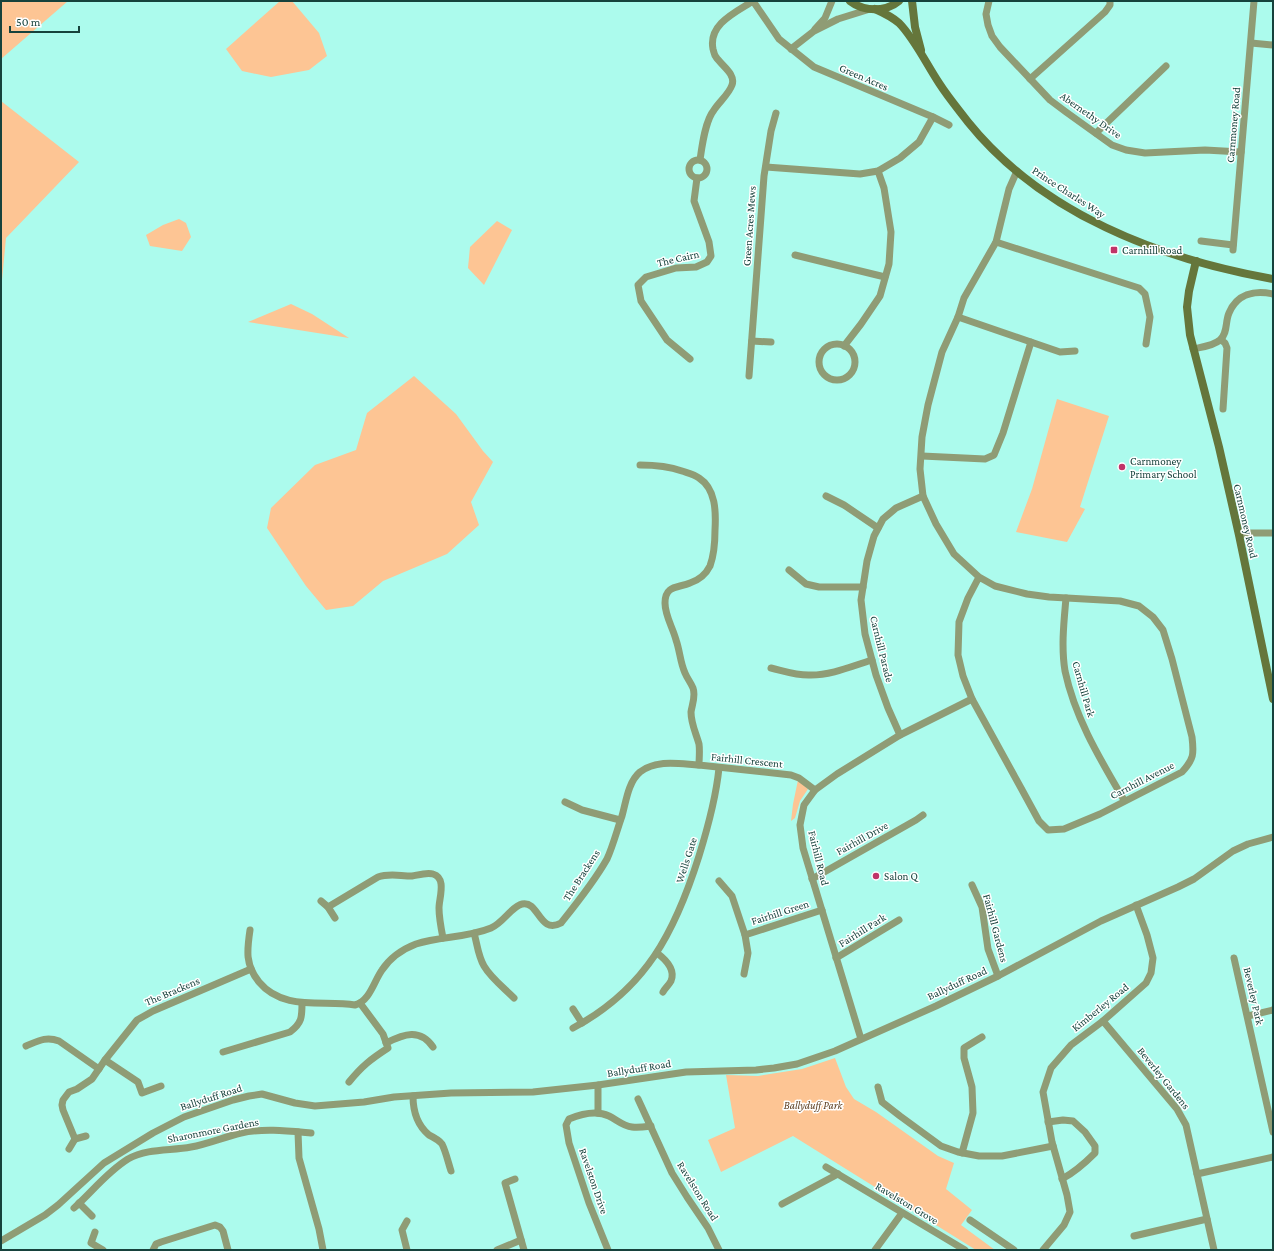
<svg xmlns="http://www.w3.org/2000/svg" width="1274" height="1251" font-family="'Crimson Pro',serif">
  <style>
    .green { fill: #fdc594 }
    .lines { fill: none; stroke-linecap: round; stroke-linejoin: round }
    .street { stroke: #8f9c75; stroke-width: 7 }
    .secondary { stroke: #65763b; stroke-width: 8 }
    .poi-dot { fill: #c03468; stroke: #fff; stroke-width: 1.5 }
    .labels { text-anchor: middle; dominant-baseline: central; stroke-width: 3; stroke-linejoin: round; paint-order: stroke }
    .street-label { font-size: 11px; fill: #16423c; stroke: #fff }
    .poi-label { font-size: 11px; fill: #16423c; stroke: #fff; text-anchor: start }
    .park-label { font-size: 11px; font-style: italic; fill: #5b3c1e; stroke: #fff }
  </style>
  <rect width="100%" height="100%" fill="#acfbed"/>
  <!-- green -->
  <g class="green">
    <polygon points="1,1 68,1 1,59"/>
    <polygon points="280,1 292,1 319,33 327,56 309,70 271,77 242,71 226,49"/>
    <polygon points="1,101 79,162 6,238 1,291"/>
    <polygon points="179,219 186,223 191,237 182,251 150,246 146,235 163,225"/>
    <polygon points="497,221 512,230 484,285 468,268 470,247"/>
    <polygon points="291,304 312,314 349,338 248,322"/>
    <polygon points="414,376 456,414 483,451 493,462 471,502 479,525 447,554 383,581 353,606 326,610 306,586 267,528 271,508 315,465 356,450 367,413"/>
    <polygon points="1057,399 1109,416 1080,507 1085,509 1067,542 1016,532 1032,489"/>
    <polygon points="798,780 808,789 800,801 795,818 791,821 793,804"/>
    <polygon points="835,1058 846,1087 854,1099 876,1112 938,1156 954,1163 946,1189 972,1210 961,1225 995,1250 976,1250 793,1136 721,1172 708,1140 735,1128 726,1075 758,1076 802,1069"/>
  </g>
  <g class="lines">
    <!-- street -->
    <g class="street">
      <polyline points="753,1 779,39 814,67 933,117 949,125"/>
      <polyline points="989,1 986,14 988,25 992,36 1000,47 1050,100 1066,112 1112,145 1126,150 1145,153 1205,150 1241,152"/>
      <polyline points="815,29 825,18 832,1"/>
      <polyline points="1251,43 1273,45"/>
      <polyline points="791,49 814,31 838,19 870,9"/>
      <polyline points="1030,79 1105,12 1110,5 1110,1"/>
      <polyline points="1096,133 1166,66"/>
      <circle cx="698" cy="169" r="9"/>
      <path d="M 700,160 C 702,146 705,121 714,110 C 719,102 729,94 732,85 C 736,74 722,66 716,57 C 714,55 714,52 713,49 C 708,24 736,12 753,1"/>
      <polyline points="766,167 860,174 878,171 900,158 919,142 933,117"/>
      <polyline points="1201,241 1233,245"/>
      <polyline points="996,242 1139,288 1145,294 1150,317 1146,344"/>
      <polyline points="1233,250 1254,1"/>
      <polyline points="795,255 885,277"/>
      <polyline points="958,317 1060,352 1075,351"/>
      <polyline points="1221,340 1225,343 1227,348 1223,409"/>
      <polyline points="752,341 771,342"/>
      <circle cx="837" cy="362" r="18"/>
      <polyline points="844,346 861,324 880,296 889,264 891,232 884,188 878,171"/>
      <path d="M 1193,349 C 1202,347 1213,346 1220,340 C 1228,333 1225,322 1229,313 C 1237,294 1254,290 1273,294"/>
      <polyline points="690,359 667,340 641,301 638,285 646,277 676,268 696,267 707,262 711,256 709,242 694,201 697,178"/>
      <polyline points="749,376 764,176 771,131 776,113"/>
      <polyline points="922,456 985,459 994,455 1003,433 1031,342"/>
      <path d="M 640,465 C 655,465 668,466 682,471 C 688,473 694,474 699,478 C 716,489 716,512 715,530 C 715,542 714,555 710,566 C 706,574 699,580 690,583 C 678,588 665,585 665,603 C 665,616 673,628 676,640 C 680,651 680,662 685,673 C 687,678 691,683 693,688 C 696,696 692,705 691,712 C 691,724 696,733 699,744 C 700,751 699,759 699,765 L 791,775 L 799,778 L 815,790"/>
      <polyline points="826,496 844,505 878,528"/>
      <polyline points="1239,535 1251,533 1273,533"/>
      <polyline points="789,570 806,584 819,587 863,587"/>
      <path d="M 979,577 L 968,598 L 959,622 L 958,655 L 963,676 L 972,699 L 1021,788 L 1039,821 L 1048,830 L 1064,829 L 1100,814 L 1182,772 C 1194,759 1194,754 1192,737 L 1172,659 L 1163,630 L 1153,617 L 1139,606 L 1120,601 L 1049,597 L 1027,594 L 995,586 L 979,577 L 954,554 L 936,524 L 923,496 L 920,469 L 922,437 L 928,405 L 942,352 L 958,317 L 964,298 L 996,242 L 1009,189 L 1017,171"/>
      <path d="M 1066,598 C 1064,621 1061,647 1065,671 C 1075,718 1100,759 1124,800"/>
      <path d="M 771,668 C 784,671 798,676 811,675 C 832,675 852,666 872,660"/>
      <polyline points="900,735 888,708 876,675 865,634 861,600 867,561 874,536 883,519 896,508 923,496"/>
      <polyline points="565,802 582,810 620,820"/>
      <polyline points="812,879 916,820 923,815"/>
      <polyline points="719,881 732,896 745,935 748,953 744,974"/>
      <polyline points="972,885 982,907 988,949 998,976"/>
      <polyline points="321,901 328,907 335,918"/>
      <path d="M 328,907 L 378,877 C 389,873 400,876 412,876 C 418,875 427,872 433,874 C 447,878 439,898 439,908 C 439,918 441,928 443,938"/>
      <path d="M 250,930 C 247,950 245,965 259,982 C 283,1011 322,1000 355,1005 C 370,1001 374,981 382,970 C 390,958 403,949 416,944 C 440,936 467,938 491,928 C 503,923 512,906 522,904 C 539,900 539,935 561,923 C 577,903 594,882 607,859 C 613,846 617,830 622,816 C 626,802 628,782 640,772 C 657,759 680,764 699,765"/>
      <path d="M 474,933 C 477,943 478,956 484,966 C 491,978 504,988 514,998"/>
      <polyline points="745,935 822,910"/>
      <path d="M 657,953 C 665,959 676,969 671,981 C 669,985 665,988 663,992"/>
      <polyline points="836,958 899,920"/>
      <polyline points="1234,958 1273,1132"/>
      <polyline points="573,1009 582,1023"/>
      <polyline points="1248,1016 1273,1010"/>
      <polyline points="1103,1021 1177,1109 1186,1125 1214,1250"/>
      <path d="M 573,1028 C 646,989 675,932 699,856 C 708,827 716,798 719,768"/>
      <polyline points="861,1039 803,848 800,825 804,805 815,790 837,774 900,735 972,699"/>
      <path d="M 386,1043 C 404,1034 420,1028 433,1047"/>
      <path d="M 26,1046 C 38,1041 46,1036 59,1041 L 99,1069"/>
      <path d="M 223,1052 L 290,1032 C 302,1023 302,1017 302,1003"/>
      <polyline points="105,1060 138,1082 142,1093 161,1086"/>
      <path d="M 349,1082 C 362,1066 371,1059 388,1048 L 383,1034 L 360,1003"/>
      <polyline points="878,1087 882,1102 900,1116 941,1146 958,1152 979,1156 1002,1156 1053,1146"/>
      <path d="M 413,1096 C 413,1110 417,1125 429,1135 C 433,1137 439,1140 442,1144 C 446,1152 448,1162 451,1171"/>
      <polyline points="638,1099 672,1173 687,1197 708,1228 719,1250"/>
      <polyline points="598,1113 598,1085"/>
      <path d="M 1048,1122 L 1063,1120 L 1073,1121 L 1085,1132 L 1095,1146 L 1095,1153 C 1085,1163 1075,1172 1062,1179"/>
      <polyline points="298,1132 299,1158 319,1229 323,1250"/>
      <polyline points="75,1139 86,1136"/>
      <polyline points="69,1149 75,1139 63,1110 62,1105 63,1100 69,1092 77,1089 92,1079 105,1060 137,1020 153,1011 251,969"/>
      <polyline points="962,1153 973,1113 972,1087 964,1058 964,1048 982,1037"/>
      <polyline points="826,1167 965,1250"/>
      <polyline points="1197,1174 1273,1157"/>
      <polyline points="515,1179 505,1183 524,1250"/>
      <polyline points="79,1203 92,1216"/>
      <polyline points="782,1204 838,1174"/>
      <path d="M 74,1208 C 92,1192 107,1172 128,1159 C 148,1148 170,1151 191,1147 C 208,1144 224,1137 241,1133 C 264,1128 289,1131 311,1133"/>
      <polyline points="970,1220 1014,1250"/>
      <polyline points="407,1221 402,1230 407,1250"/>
      <polyline points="95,1232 91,1243 103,1250"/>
      <polyline points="1134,1236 1207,1219"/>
      <polyline points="1,1241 45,1215 58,1205 104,1163 153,1133 184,1117 233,1100 249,1096 262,1094 295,1103 315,1106 364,1102 394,1097 451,1093 533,1092 598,1085 686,1072 756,1070 774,1068 797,1064 835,1051 936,1006 998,976 1101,921 1178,887 1194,879 1233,851 1248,844 1273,837"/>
      <polyline points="153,1250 156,1244 161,1242 215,1225 220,1227 223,1231 228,1250"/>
      <polyline points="497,1250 521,1240"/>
      <path d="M 608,1250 L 589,1203 L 569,1143 L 566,1125 L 569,1119 C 581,1114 596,1110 609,1116 C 617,1120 623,1126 632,1127 C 638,1128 644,1127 651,1126"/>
      <polyline points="875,1250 902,1213"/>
      <polyline points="1043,1250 1064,1225 1070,1212 1067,1195 1052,1142 1043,1092 1051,1068 1071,1045 1103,1021 1146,983 1151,973 1153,958 1147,935 1136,905"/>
    </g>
    <!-- secondary -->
    <g class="secondary">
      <path d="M 850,1 C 864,12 886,12 899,1"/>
      <polyline points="912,1 915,27 921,50"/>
      <path d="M 875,9 C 884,13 892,17 899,23 C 914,38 927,65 939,83 C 948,97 958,109 968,122 C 1042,214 1160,259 1273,279"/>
      <polyline points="1196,261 1189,291 1187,307 1190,335 1219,447 1239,535 1273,699"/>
    </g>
  </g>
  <!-- markers -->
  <g class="poi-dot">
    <rect x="1110" y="246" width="8" height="8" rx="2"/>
    <circle cx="1122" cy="467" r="4"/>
    <circle cx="876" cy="876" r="4"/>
  </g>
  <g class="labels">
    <!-- street labels -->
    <g class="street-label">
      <text transform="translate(864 77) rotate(23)">Green Acres</text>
      <text transform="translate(1091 115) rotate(35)">Abernethy Drive</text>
      <text transform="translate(1233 125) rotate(-85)">Carnmoney Road</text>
      <text transform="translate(1069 192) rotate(33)">Prince Charles Way</text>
      <text transform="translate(749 226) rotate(-86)">Green Acres Mews</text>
      <text transform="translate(678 258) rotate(-13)">The Cairn</text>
      <text transform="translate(1246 521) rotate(77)">Carnmoney Road</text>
      <text transform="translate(882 649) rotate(76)">Carnhill Parade</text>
      <text transform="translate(1084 689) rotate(74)">Carnhill Park</text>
      <text transform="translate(747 760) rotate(6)">Fairhill Crescent</text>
      <text transform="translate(1142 780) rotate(-27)">Carnhill Avenue</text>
      <text transform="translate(862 838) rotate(-29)">Fairhill Drive</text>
      <text transform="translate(819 858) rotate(76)">Fairhill Road</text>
      <text transform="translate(686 860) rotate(-72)">Wells Gate</text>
      <text transform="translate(581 875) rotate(-57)">The Brackens</text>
      <text transform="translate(780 912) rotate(-18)">Fairhill Green</text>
      <text transform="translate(996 928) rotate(75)">Fairhill Gardens</text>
      <text transform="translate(862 930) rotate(-32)">Fairhill Park</text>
      <text transform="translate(957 983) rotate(-25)">Ballyduff Road</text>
      <text transform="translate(172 991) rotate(-23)">The Brackens</text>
      <text transform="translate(1254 996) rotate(77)">Beverley Park</text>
      <text transform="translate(1100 1007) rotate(-39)">Kimberley Road</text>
      <text transform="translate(639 1068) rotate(-9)">Ballyduff Road</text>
      <text transform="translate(1164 1078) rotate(51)">Beverley Gardens</text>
      <text transform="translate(211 1097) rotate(-18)">Ballyduff Road</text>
      <text transform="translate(213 1130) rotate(-11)">Sharonmore Gardens</text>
      <text transform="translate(594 1181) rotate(71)">Ravelston Drive</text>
      <text transform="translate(698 1191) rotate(58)">Ravelston Road</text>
      <text transform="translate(907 1203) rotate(31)">Ravelston Grove</text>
    </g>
    <!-- poi labels -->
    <g class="poi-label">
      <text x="1122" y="250">Carnhill Road</text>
      <text x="1130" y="461">Carnmoney<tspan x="1130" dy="13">Primary School</tspan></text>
      <text x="884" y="876">Salon Q</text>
    </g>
    <!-- park labels -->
    <g class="park-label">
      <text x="813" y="1105">Ballyduff Park</text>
    </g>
  </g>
  <!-- border -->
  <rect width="1274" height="1251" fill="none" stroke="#16423c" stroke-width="4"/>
  <!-- scale -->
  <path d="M10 26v6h69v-6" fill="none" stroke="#16423c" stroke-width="2"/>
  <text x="16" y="26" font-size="12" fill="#16423c" stroke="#ffffff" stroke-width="3" paint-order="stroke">50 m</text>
</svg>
